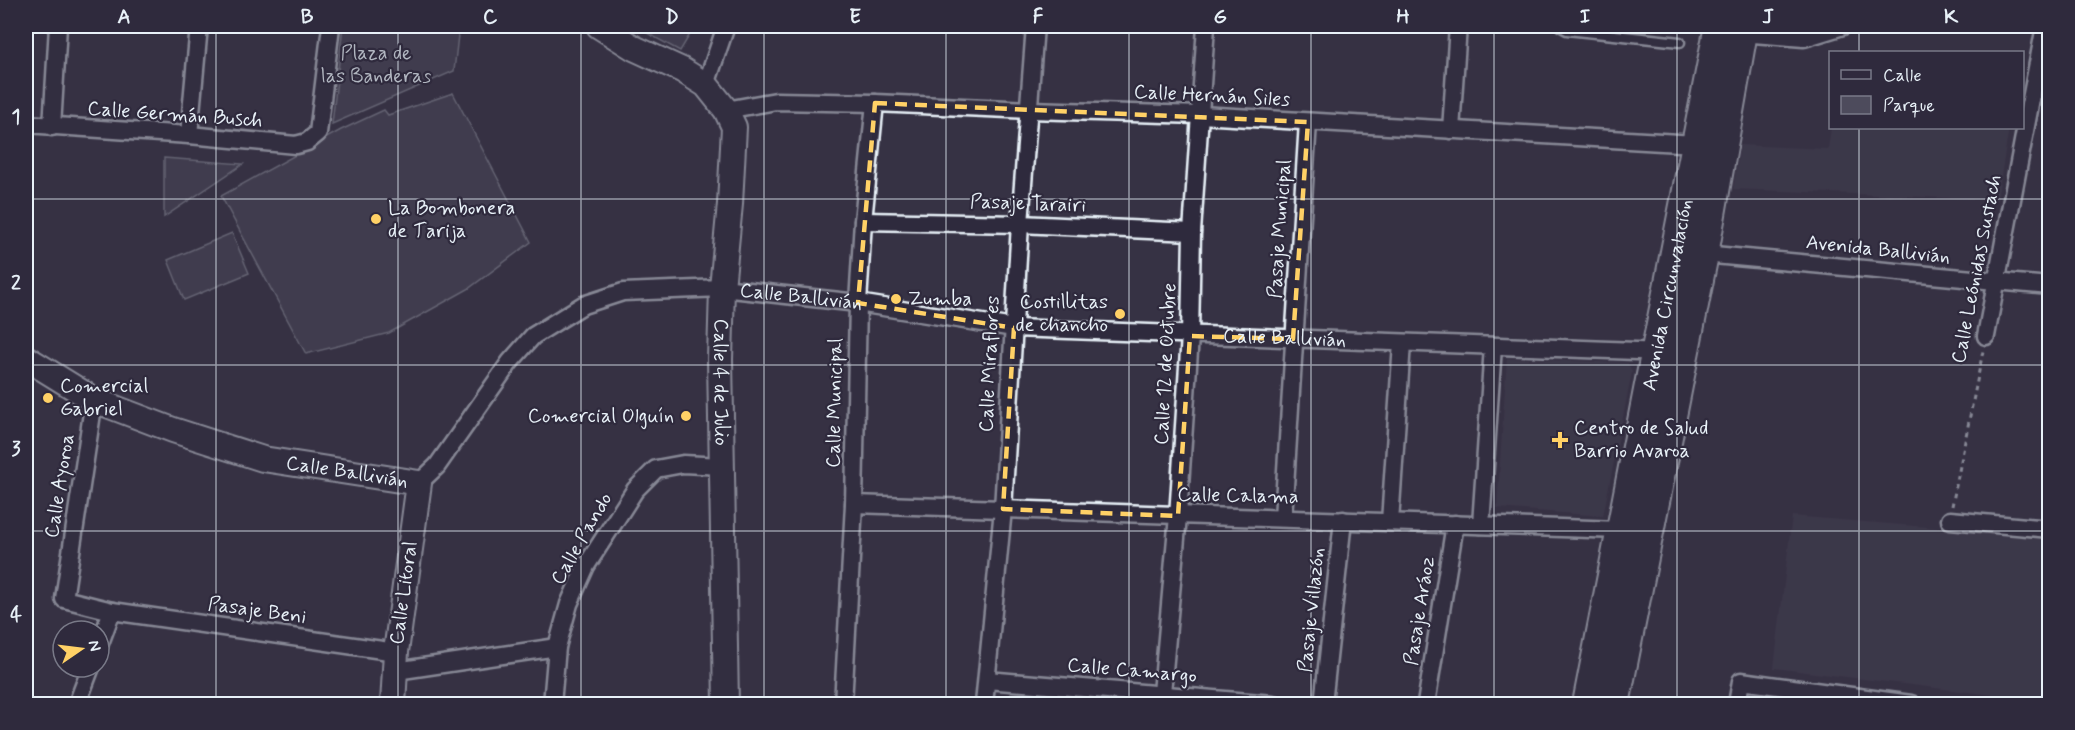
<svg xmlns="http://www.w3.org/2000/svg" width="2075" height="730" font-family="Mynerve,sans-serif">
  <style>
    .built { fill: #433f51 }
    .green { fill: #4d4b5c; stroke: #9a9eaa; stroke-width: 1.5 }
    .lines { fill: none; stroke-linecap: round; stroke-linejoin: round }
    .lane-casing { stroke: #e8f1f8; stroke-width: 13 }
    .street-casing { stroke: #e8f1f8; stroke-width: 21 }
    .secondary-casing { stroke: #e8f1f8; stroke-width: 28 }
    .highway-casing { stroke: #e8f1f8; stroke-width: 34 }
    .path { stroke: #e8f1f8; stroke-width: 3; stroke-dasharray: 4.5 4.5; stroke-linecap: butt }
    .lane { stroke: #2f2a3d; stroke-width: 8 }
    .street { stroke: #2f2a3d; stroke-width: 16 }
    .secondary { stroke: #2f2a3d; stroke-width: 24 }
    .highway { stroke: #2f2a3d; stroke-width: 30 }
    .marked { fill: none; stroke: #ffd166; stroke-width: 4.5; stroke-dasharray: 12 8; stroke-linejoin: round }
    .grid { fill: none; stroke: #e8f1f8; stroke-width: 1.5; stroke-opacity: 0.55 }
    .poi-dot { fill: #ffd166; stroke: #2f2a3d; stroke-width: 2 }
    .labels { text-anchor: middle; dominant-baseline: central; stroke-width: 4.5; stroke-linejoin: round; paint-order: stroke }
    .park-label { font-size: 20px; fill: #b2b7c1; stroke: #2f2a3d }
    .street-label { font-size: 20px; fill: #e8f1f8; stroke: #2f2a3d }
    .poi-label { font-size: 20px; fill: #e8f1f8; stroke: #2f2a3d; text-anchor: start }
    .neatline { fill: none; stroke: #e8f1f8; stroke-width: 2 }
    .grid-label { font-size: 20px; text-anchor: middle; font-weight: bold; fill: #e8f1f8 }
  </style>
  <rect width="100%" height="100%" fill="#363244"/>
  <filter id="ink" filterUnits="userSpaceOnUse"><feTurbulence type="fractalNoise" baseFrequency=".0167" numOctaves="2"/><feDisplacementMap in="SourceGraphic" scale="12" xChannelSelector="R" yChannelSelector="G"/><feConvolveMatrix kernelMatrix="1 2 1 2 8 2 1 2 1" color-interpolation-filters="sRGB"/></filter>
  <g filter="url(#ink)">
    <!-- built -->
    <g class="built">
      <polygon points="1831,128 2009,128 1997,200 1733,189 1740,145 1828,149"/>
      <polygon points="1507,358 1628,363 1632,372 1603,516 1497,508"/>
      <polygon points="1792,516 2049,537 2049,702 1774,668"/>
    </g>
    <!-- green -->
    <g class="green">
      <polygon points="343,26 459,26 454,71 332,124"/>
      <polygon points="652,26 695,26 680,51 647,33"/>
      <polygon points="453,93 531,242 468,289 389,333 306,354 221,196 341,130 384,110 388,115"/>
      <polygon points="164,158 243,164 164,217"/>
      <polygon points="232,233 249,273 184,300 168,260"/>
    </g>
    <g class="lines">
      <defs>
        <polyline id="lane" points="1560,26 1567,30 1680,42"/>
        <g id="street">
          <polyline points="1741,33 1804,38 1843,26"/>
          <polyline points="706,85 726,26"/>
          <polyline points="726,110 776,101 875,103 1029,110 1200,115 1696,144"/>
          <polyline points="26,124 189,135 296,145 307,142 318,133 331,26"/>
          <polyline points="52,127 58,26"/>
          <polyline points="1451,130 1458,26"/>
          <polyline points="189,135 199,26"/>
          <polyline points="863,221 1020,224 1192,232"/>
          <polyline points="1703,254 2050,286"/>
          <polyline points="1986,336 2045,26"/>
          <polyline points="94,400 64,599 112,611 99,646"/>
          <path id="s1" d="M 419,483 L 437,466 L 510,362 L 533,336 L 583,305 L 623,292 L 722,288 L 858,303 L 1014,328 L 1663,352"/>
          <polyline points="854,504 1620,530"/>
          <polyline points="1283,518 1308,122"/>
          <polyline points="1950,520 2050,529"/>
          <polyline points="1390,522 1402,343"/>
          <polyline points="1481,525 1493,346"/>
          <polyline points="112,611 396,652"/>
          <polyline points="396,671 557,647"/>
          <polyline points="987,680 1273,704"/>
          <polyline points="77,704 91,667"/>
          <polyline points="552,704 557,647 569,604 586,566 635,490 656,469 683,464 722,466"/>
          <polyline points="843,704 854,504 858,303 863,221 875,103"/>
          <polyline points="984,704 1003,509 1020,224 1035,26"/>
          <polyline points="1161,704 1178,516 1190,336 1192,232 1206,26"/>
          <polyline points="1323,704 1343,520"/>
          <polyline points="1426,704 1455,524"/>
          <polyline points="1737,704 1741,681 1911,704"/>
        </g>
        <g id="secondary">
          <path id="s2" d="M 599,26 L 634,48 L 682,70 L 706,85 L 726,110 L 734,127 L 730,204 L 722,288 L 720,359 L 726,704"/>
          <path id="s3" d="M 26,358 L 94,400 L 173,430 L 263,459 L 419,483 L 396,652 L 393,704"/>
        </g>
        <g id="highway">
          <path id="s4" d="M 1588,704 L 1720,26"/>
          <polyline points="1614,704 1703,254 1743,26"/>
        </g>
      </defs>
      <!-- lane casing -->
      <use href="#lane" class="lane-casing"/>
      <!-- street casing -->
      <use href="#street" class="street-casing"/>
      <!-- secondary casing -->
      <use href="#secondary" class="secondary-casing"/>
      <!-- highway casing -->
      <use href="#highway" class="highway-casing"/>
      <!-- path -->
      <polyline class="path" points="1952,506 1983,351"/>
      <!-- lane -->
      <use href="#lane" class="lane"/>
      <!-- street -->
      <use href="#street" class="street"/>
      <!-- secondary -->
      <use href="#secondary" class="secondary"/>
      <!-- highway -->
      <use href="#highway" class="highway"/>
    </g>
  </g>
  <!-- marked area -->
  <path d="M0 0H2075V730H0ZM 875,103 L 1308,122 L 1293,339 L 1190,336 L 1178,516 L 1003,509 L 1014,328 L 858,303 Z" fill="#363244" fill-opacity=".55" fill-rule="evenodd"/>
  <path class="marked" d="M 875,103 L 1308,122 L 1293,339 L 1190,336 L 1178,516 L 1003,509 L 1014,328 L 858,303 Z"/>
  <!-- grid -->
  <path class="grid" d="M 216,26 L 216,704M 398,26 L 398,704M 581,26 L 581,704M 764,26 L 764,704M 946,26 L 946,704M 1129,26 L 1129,704M 1311,26 L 1311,704M 1494,26 L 1494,704M 1677,26 L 1677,704M 1859,26 L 1859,52M 1859,128 L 1859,704M 26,199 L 2050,199M 26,365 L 2050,365M 26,531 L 2050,531"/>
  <!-- markers -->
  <g class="poi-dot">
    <circle cx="376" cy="219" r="6"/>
    <circle cx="896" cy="299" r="6"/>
    <circle cx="1120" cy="314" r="6"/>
    <circle cx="48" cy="398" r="6"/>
    <circle cx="686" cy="416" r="6"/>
    <path d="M1557 431h6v6h6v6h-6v6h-6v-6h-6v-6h6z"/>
  </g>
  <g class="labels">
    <!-- park labels -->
    <g class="park-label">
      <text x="376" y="53">Plaza de<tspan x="376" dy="23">las Banderas</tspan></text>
    </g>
    <!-- street labels -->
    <g class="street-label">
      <text transform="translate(1212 96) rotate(3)">Calle Hernán Siles</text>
      <text transform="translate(175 115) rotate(4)">Calle Germán Busch</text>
      <text transform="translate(1028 204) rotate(2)">Pasaje Tarairi</text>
      <text transform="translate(1280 229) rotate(-86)">Pasaje Municipal</text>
      <text transform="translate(1878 250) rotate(6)">Avenida Ballivián</text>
      <text transform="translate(1977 269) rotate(-79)">Calle Leónidas Sustach</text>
      <text stroke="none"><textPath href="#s4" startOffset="417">Avenida Circunvalación</textPath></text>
      <text stroke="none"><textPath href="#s1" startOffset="466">Calle Ballivián</textPath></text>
      <text stroke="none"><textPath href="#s1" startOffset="952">Calle Ballivián</textPath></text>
      <text transform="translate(990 364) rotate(-87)">Calle Miraflores</text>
      <text transform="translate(1166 364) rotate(-87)">Calle 12 de Octubre</text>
      <text stroke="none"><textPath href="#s2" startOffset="429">Calle 4 de Julio</textPath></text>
      <text transform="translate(835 403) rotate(-89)">Calle Municipal</text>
      <text stroke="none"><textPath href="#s3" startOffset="344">Calle Ballivián</textPath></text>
      <text transform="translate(60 486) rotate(-81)">Calle Ayoroa</text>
      <text transform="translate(1238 496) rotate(1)">Calle Calama</text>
      <text transform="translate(582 539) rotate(-60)">Calle Pando</text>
      <text transform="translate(404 593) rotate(-82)">Calle Litoral</text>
      <text transform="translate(1312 610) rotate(-84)">Pasaje Villazón</text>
      <text transform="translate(257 611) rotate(8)">Pasaje Beni</text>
      <text transform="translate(1420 611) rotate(-81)">Pasaje Aráoz</text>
      <text transform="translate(1132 671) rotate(5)">Calle Camargo</text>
    </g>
    <!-- poi labels -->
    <g class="poi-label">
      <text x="388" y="208">La Bombonera<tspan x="388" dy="23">de Tarija</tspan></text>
      <text x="908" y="299">Zumba</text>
      <text x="1108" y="302" text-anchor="end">Costillitas<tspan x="1108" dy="23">de chancho</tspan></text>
      <text x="60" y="386">Comercial<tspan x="60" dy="23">Gabriel</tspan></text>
      <text x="674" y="416" text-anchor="end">Comercial Olguín</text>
      <text x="1574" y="428">Centro de Salud<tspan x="1574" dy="23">Barrio Avaroa</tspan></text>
    </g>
  </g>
  <!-- margin -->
  <rect width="2075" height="730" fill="none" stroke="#2f2a3d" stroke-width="66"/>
  <!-- legend -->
  <rect x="1829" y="51" width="195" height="78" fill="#2f2a3d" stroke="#797a88" stroke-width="1.5"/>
  <rect x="1841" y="70" width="30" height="9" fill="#2f2a3d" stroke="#797a88" stroke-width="1.5"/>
  <text x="1883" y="81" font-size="18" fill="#e8f1f8">Calle</text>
  <rect x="1841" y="96" width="30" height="18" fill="#4d4b5c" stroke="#797a88" stroke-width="1.5"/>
  <text x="1883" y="111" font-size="18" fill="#e8f1f8">Parque</text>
  <!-- north arrow -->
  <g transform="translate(81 649) rotate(76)"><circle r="28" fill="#2f2a3d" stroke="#797a88" stroke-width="1.5"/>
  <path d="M0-4.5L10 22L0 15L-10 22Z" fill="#ffd166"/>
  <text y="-9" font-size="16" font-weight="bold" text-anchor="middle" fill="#e8f1f8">N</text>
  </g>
  <rect x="33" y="33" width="2009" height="664" class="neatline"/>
  <g class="grid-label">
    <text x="124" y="23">A</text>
    <text x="307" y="23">B</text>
    <text x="490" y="23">C</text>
    <text x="672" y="23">D</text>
    <text x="855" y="23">E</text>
    <text x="1038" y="23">F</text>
    <text x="1220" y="23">G</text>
    <text x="1403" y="23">H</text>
    <text x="1585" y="23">I</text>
    <text x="1768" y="23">J</text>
    <text x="1951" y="23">K</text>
    <text x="16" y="123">1</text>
    <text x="16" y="289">2</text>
    <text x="16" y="455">3</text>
    <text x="16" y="621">4</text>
  </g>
</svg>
